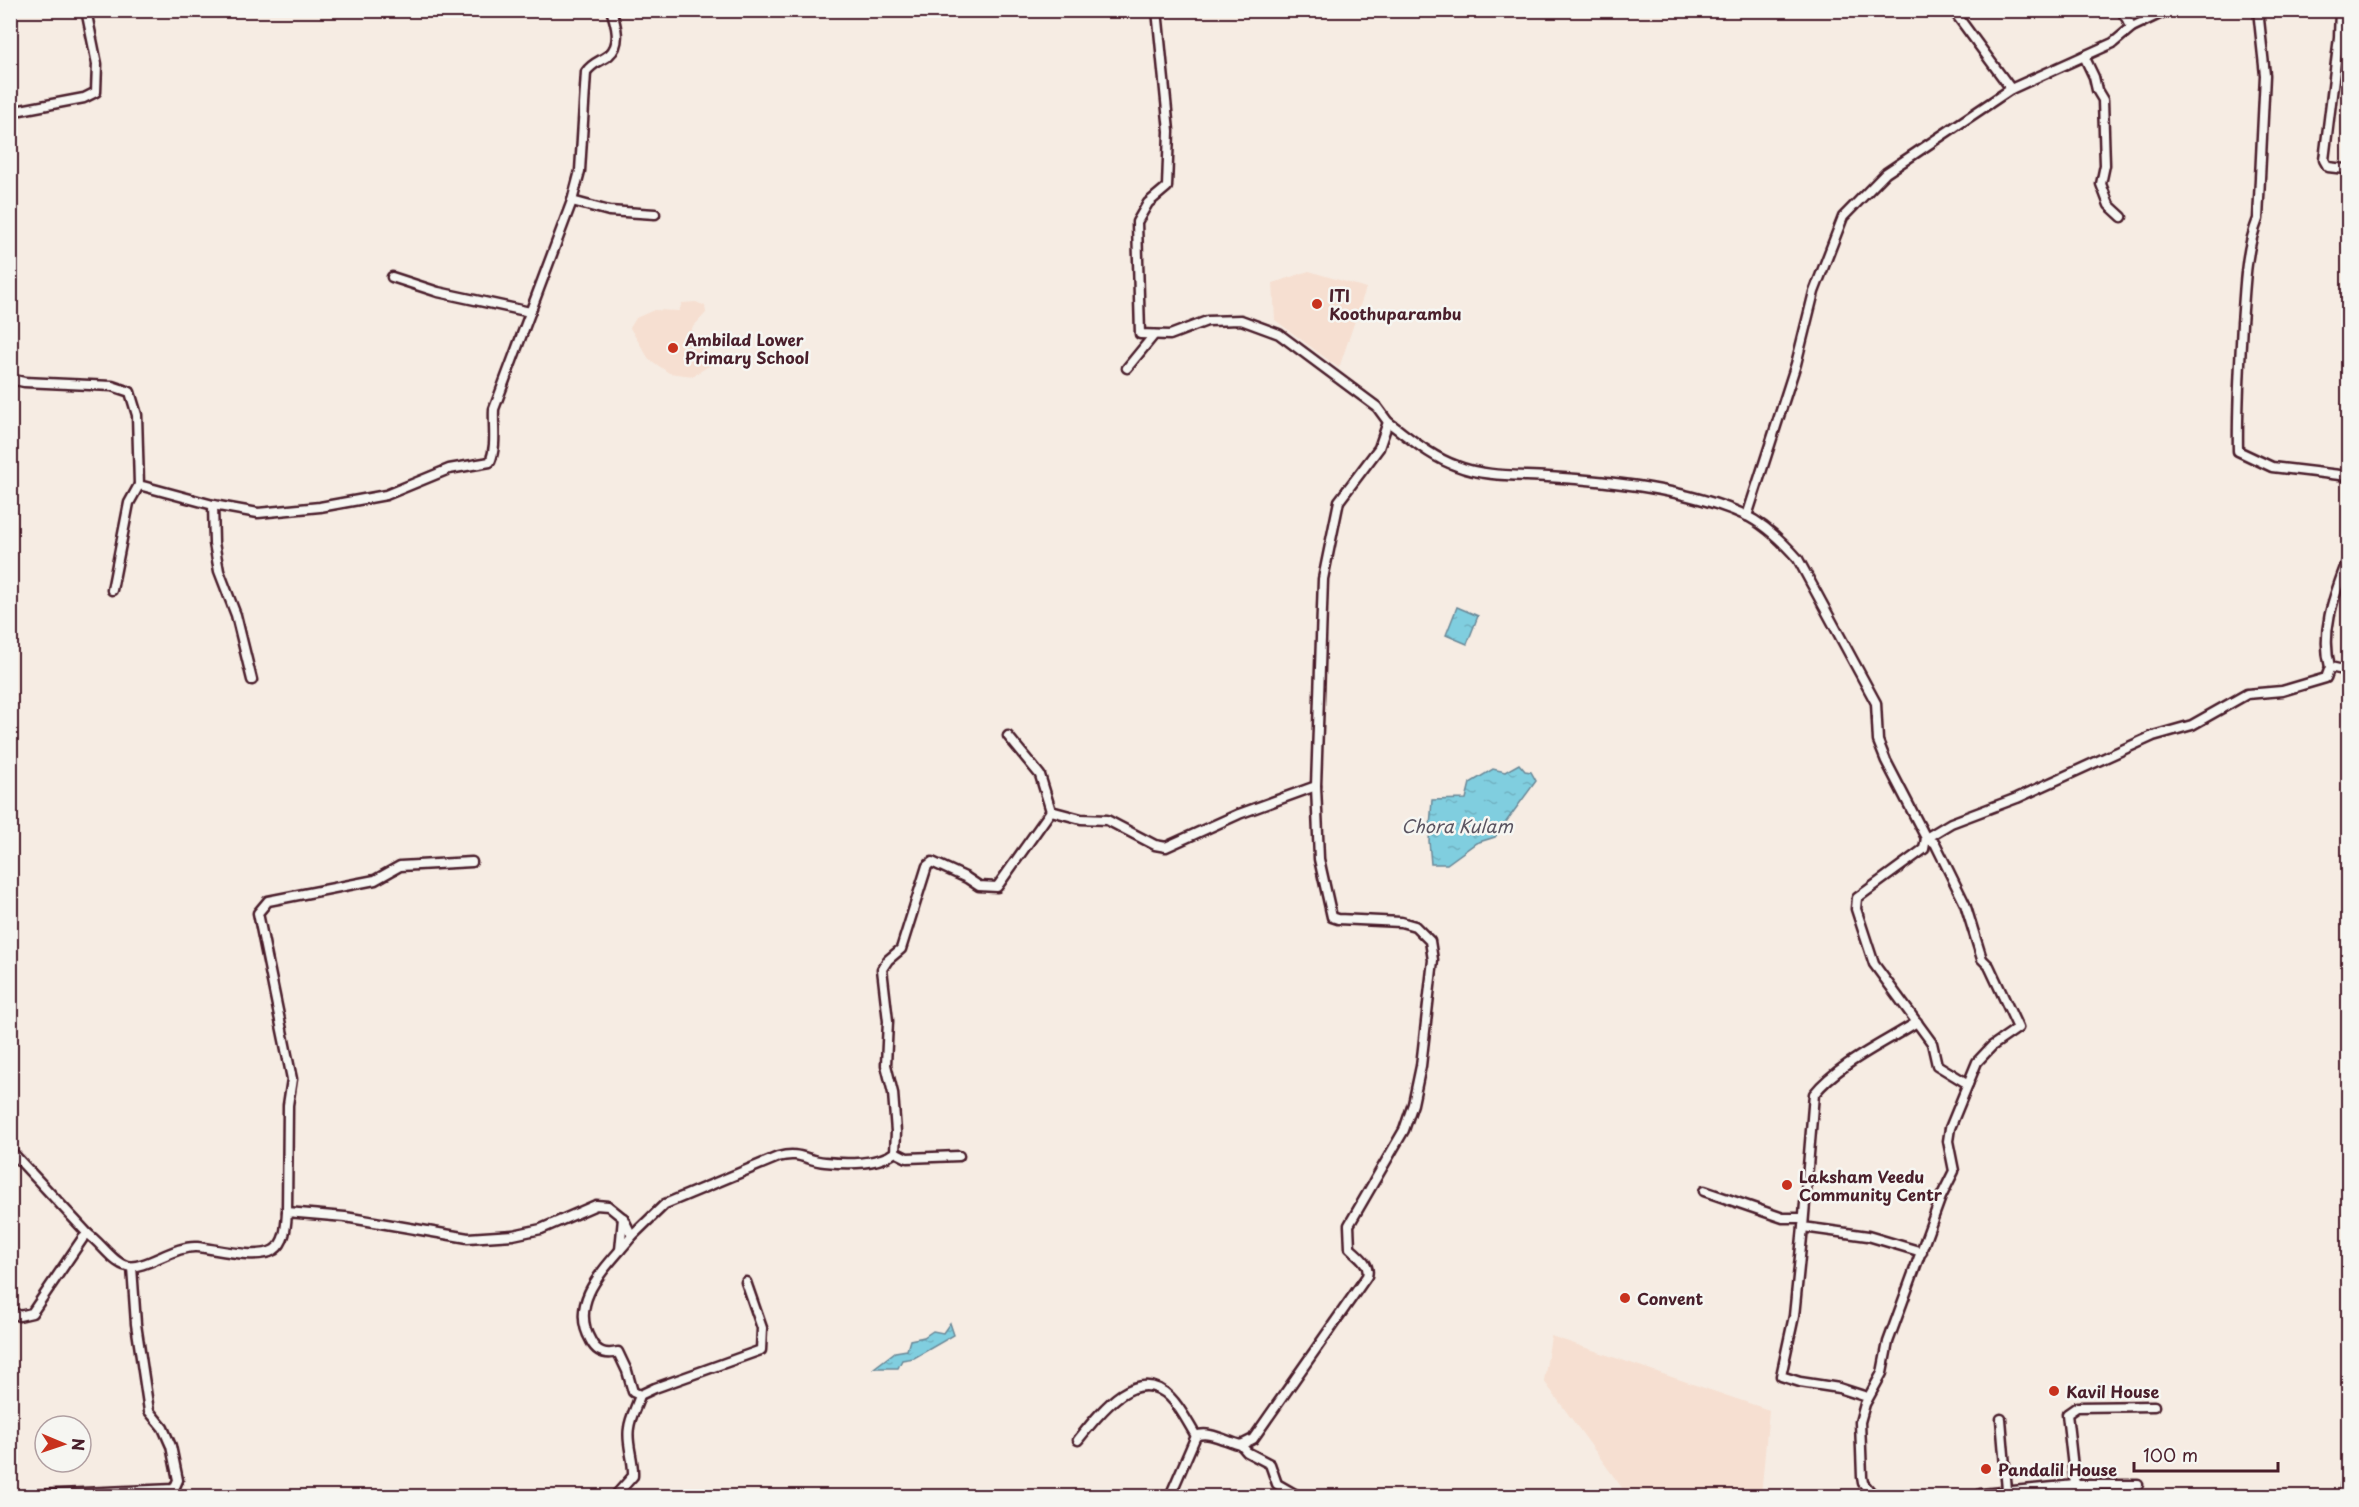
<svg xmlns="http://www.w3.org/2000/svg" width="2359" height="1507" font-family="'Playpen Sans',sans-serif">
  <style>
    .built { fill: #f6dfd1 }
    .water { fill: url(#water-ripples); stroke: #6a8897; stroke-width: 1.5 }
    .lines { fill: none; stroke-linecap: round; stroke-linejoin: round }
    .street-casing { stroke: #4a1f2b; stroke-width: 13 }
    .street { stroke: #f6f6f2; stroke-width: 8 }
    .poi-dot { fill: #c8321e; stroke: #f6f6f2; stroke-width: 2 }
    .labels { text-anchor: middle; dominant-baseline: central; stroke-width: 5; stroke-linejoin: round; paint-order: stroke }
    .poi-label { font-size: 16px; font-weight: bold; fill: #4a1f2b; stroke: #f6f6f2; text-anchor: start }
    .water-label { font-size: 18px; font-style: italic; fill: #5a5461; stroke: #f6f6f2 }
  </style>
  <defs>
    <pattern id="water-ripples" width="26" height="14" patternUnits="userSpaceOnUse" patternTransform="scale(1.5)"><rect width="26" height="14" fill="#80cedf"/><path d="M2 4q2-2 4 0t4 0M15 11q2-2 4 0t4 0" fill="none" stroke="#70b0c0"/></pattern>
  </defs>
  <rect width="100%" height="100%" fill="#f6ece3"/>
  <filter id="ink" filterUnits="userSpaceOnUse"><feTurbulence type="fractalNoise" baseFrequency=".0167" numOctaves="2"/><feDisplacementMap in="SourceGraphic" scale="12" xChannelSelector="R" yChannelSelector="G"/><feConvolveMatrix kernelMatrix="1 2 1 2 8 2 1 2 1" color-interpolation-filters="sRGB"/></filter>
  <g filter="url(#ink)">
    <!-- built -->
    <g class="built">
      <polygon points="1309,271 1366,288 1339,368 1275,320 1273,283"/>
      <polygon points="696,302 705,306 706,313 692,328 692,337 715,359 712,364 693,376 669,373 649,359 630,328 636,318 654,310 679,311 682,303"/>
      <polygon points="1551,1336 1769,1410 1761,1496 1628,1496 1544,1381"/>
    </g>
    <!-- water -->
    <g class="water">
      <polygon points="1457,607 1478,616 1467,644 1446,635"/>
      <polygon points="1519,764 1525,771 1531,772 1536,781 1495,837 1476,843 1447,864 1431,864 1429,841 1432,800 1466,799 1470,783 1493,769 1505,772"/>
      <polygon points="950,1323 954,1335 914,1358 902,1360 898,1368 874,1368 895,1352 907,1350 910,1340 924,1337 933,1331 943,1333"/>
    </g>
    <g class="lines">
      <defs>
        <g id="street">
          <path d="M 1157,10 L 1169,131 L 1167,187 L 1148,203 L 1137,222 L 1140,334 L 1170,335 L 1207,321 L 1241,320 L 1279,334 L 1377,407 L 1388,422 L 1379,448 L 1339,501 L 1323,579 L 1316,786 L 1319,859 L 1332,917 L 1338,919 L 1401,922 L 1415,926 L 1430,941 L 1433,960 L 1421,1066 L 1413,1104 L 1404,1130 L 1349,1225 L 1350,1248 C 1358,1256 1371,1264 1367,1276 L 1253,1439 L 1241,1445 C 1227,1442 1209,1430 1196,1436 L 1170,1496"/>
          <polyline points="1953,10 2011,89"/>
          <polyline points="2121,10 2132,27"/>
          <path d="M 2258,10 L 2265,75 L 2258,219 C 2245,252 2245,287 2242,323 C 2240,366 2237,408 2238,451 L 2272,467 L 2348,476"/>
          <polyline points="2340,10 2339,37 2324,160 2328,167 2345,169"/>
          <polyline points="2084,56 2094,77 2097,90 2103,100 2105,165 2101,184 2109,205 2122,217"/>
          <polyline points="10,112 84,98 96,92 97,64 86,10"/>
          <polyline points="572,201 609,211 655,214"/>
          <polyline points="392,277 438,292 530,312"/>
          <polyline points="1127,368 1154,335"/>
          <path d="M 10,379 L 24,382 L 112,386 L 130,392 L 137,415 L 139,485 L 213,505 L 258,513 L 320,507 L 386,495 L 449,469 L 490,462 C 497,446 493,427 494,409 L 572,201 L 580,171 L 586,72 C 593,62 600,62 609,55 C 622,44 616,24 611,10"/>
          <path d="M 1388,422 C 1410,438 1431,457 1457,466 C 1484,477 1519,475 1548,477 C 1611,481 1687,489 1745,515 C 1766,525 1783,542 1798,559 L 1876,703 L 1878,741 L 1886,761 L 1926,838 L 1935,843 L 1965,904 L 1982,959 L 1989,966 L 2018,1028 L 1992,1046 L 1977,1062 L 1950,1128 L 1948,1141 L 1954,1171 L 1941,1197 L 1888,1342 L 1882,1373 L 1865,1404 L 1860,1422 L 1862,1477 L 1863,1483 L 1874,1496"/>
          <polyline points="213,505 214,543 219,571 236,615 252,680"/>
          <polyline points="1747,516 1796,364 1814,292 1843,217 1886,173 2011,89 2113,43 2132,27 2168,10"/>
          <polyline points="112,590 129,503 139,485"/>
          <path d="M 2330,667 C 2320,629 2335,594 2348,559"/>
          <polyline points="1008,736 1040,775 1051,811"/>
          <path d="M 1917,1022 C 1884,1043 1838,1064 1814,1094 L 1803,1227 L 1868,1236 L 1922,1252"/>
          <polyline points="1968,1084 1937,1065 1932,1043 1874,964 1856,909 1857,898 1924,849 1926,838 1951,823 2017,798 2153,736 2192,725 2247,694 2282,691 2326,678 2330,667 2348,671"/>
          <polyline points="10,1150 88,1234"/>
          <polyline points="895,1152 907,1158 959,1156"/>
          <polyline points="1704,1191 1783,1218 1803,1218"/>
          <polyline points="287,1212 288,1105 292,1079 258,913 268,901 375,880 400,866 472,862"/>
          <polyline points="1803,1227 1794,1316 1781,1376 1800,1382 1839,1388 1867,1397"/>
          <polyline points="620,1250 623,1218"/>
          <path d="M 10,1310 L 19,1316 L 32,1313 L 83,1238 L 88,1234 C 101,1243 113,1263 127,1266 C 145,1270 175,1245 197,1247 C 216,1249 257,1260 274,1250 C 286,1242 286,1225 287,1212 L 345,1217 L 468,1238 L 513,1235 L 541,1229 L 596,1205 L 608,1206 L 623,1218 L 632,1236 L 665,1204 L 778,1157 C 800,1151 805,1160 825,1162 C 845,1164 879,1165 895,1152 L 896,1132 L 893,1093 L 886,1065 L 888,1021 L 882,969 L 888,960 L 901,949 L 927,866 L 932,862 L 967,878 L 979,886 L 997,887 L 1051,811 L 1081,819 L 1107,820 L 1155,845 L 1166,847 L 1239,814 L 1316,786"/>
          <polyline points="640,1395 655,1388 761,1350 762,1328 746,1282"/>
          <polyline points="2001,1419 2007,1490"/>
          <path d="M 1078,1440 C 1098,1415 1136,1363 1170,1397 C 1181,1408 1188,1423 1196,1436"/>
          <polyline points="1241,1445 1247,1452 1270,1464 1277,1484 1298,1496"/>
          <polyline points="2075,1485 2138,1485"/>
          <polyline points="13,1496 174,1489 178,1480 171,1446 163,1428 149,1411 136,1324 132,1267"/>
          <path d="M 615,1496 L 633,1476 C 634,1459 626,1443 629,1428 C 630,1417 637,1406 640,1395 L 633,1392 L 627,1371 L 618,1352 C 606,1355 597,1353 591,1341 C 567,1300 608,1266 632,1236"/>
          <polyline points="1978,1496 1981,1494 2075,1485 2067,1414 2077,1407 2154,1406"/>
          <polyline points="2344,1496 2348,1473"/>
        </g>
      </defs>
      <!-- street casing -->
      <use href="#street" class="street-casing"/>
      <!-- street -->
      <use href="#street" class="street"/>
    </g>
  </g>
  <!-- markers -->
  <g class="poi-dot">
    <circle cx="1317" cy="304" r="6"/>
    <circle cx="673" cy="348" r="6"/>
    <circle cx="1787" cy="1185" r="6"/>
    <circle cx="1625" cy="1298" r="6"/>
    <circle cx="2054" cy="1391" r="6"/>
    <circle cx="1986" cy="1469" r="6"/>
  </g>
  <g class="labels">
    <!-- poi labels -->
    <g class="poi-label">
      <text x="1329" y="295">ITI<tspan x="1329" dy="18">Koothuparambu</tspan></text>
      <text x="685" y="339">Ambilad Lower<tspan x="685" dy="18">Primary School</tspan></text>
      <text x="1799" y="1176">Laksham Veedu<tspan x="1799" dy="18">Community Centr</tspan></text>
      <text x="1637" y="1298">Convent</text>
      <text x="2066" y="1391">Kavil House</text>
      <text x="1998" y="1469">Pandalil House</text>
    </g>
    <!-- water labels -->
    <g class="water-label">
      <text x="1457" y="825">Chora Kulam</text>
    </g>
  </g>
  <!-- margin -->
  <rect width="2359" height="1507" fill="none" stroke="#f6f6f2" stroke-width="36"/>
  <rect x="18" y="18" width="2323" height="1471" fill="none" stroke="#4a1f2b" stroke-width="2" filter="url(#ink)"/>
  <!-- north arrow -->
  <g transform="translate(63 1444) rotate(92)"><circle r="28" fill="#f6f6f2" stroke="#b1a0a2" stroke-width="1.5"/>
  <path d="M0-4.5L10 22L0 15L-10 22Z" fill="#c8321e"/>
  <text y="-9" font-size="16" font-weight="bold" text-anchor="middle" fill="#4a1f2b">N</text>
  </g>
  <!-- scale -->
  <path d="M2134 1462v9h144v-9" fill="none" stroke="#4a1f2b" stroke-width="3"/>
  <text x="2143" y="1462" font-size="18" fill="#4a1f2b" stroke="#f6f6f2" stroke-width="4.5" paint-order="stroke">100 m</text>
</svg>
